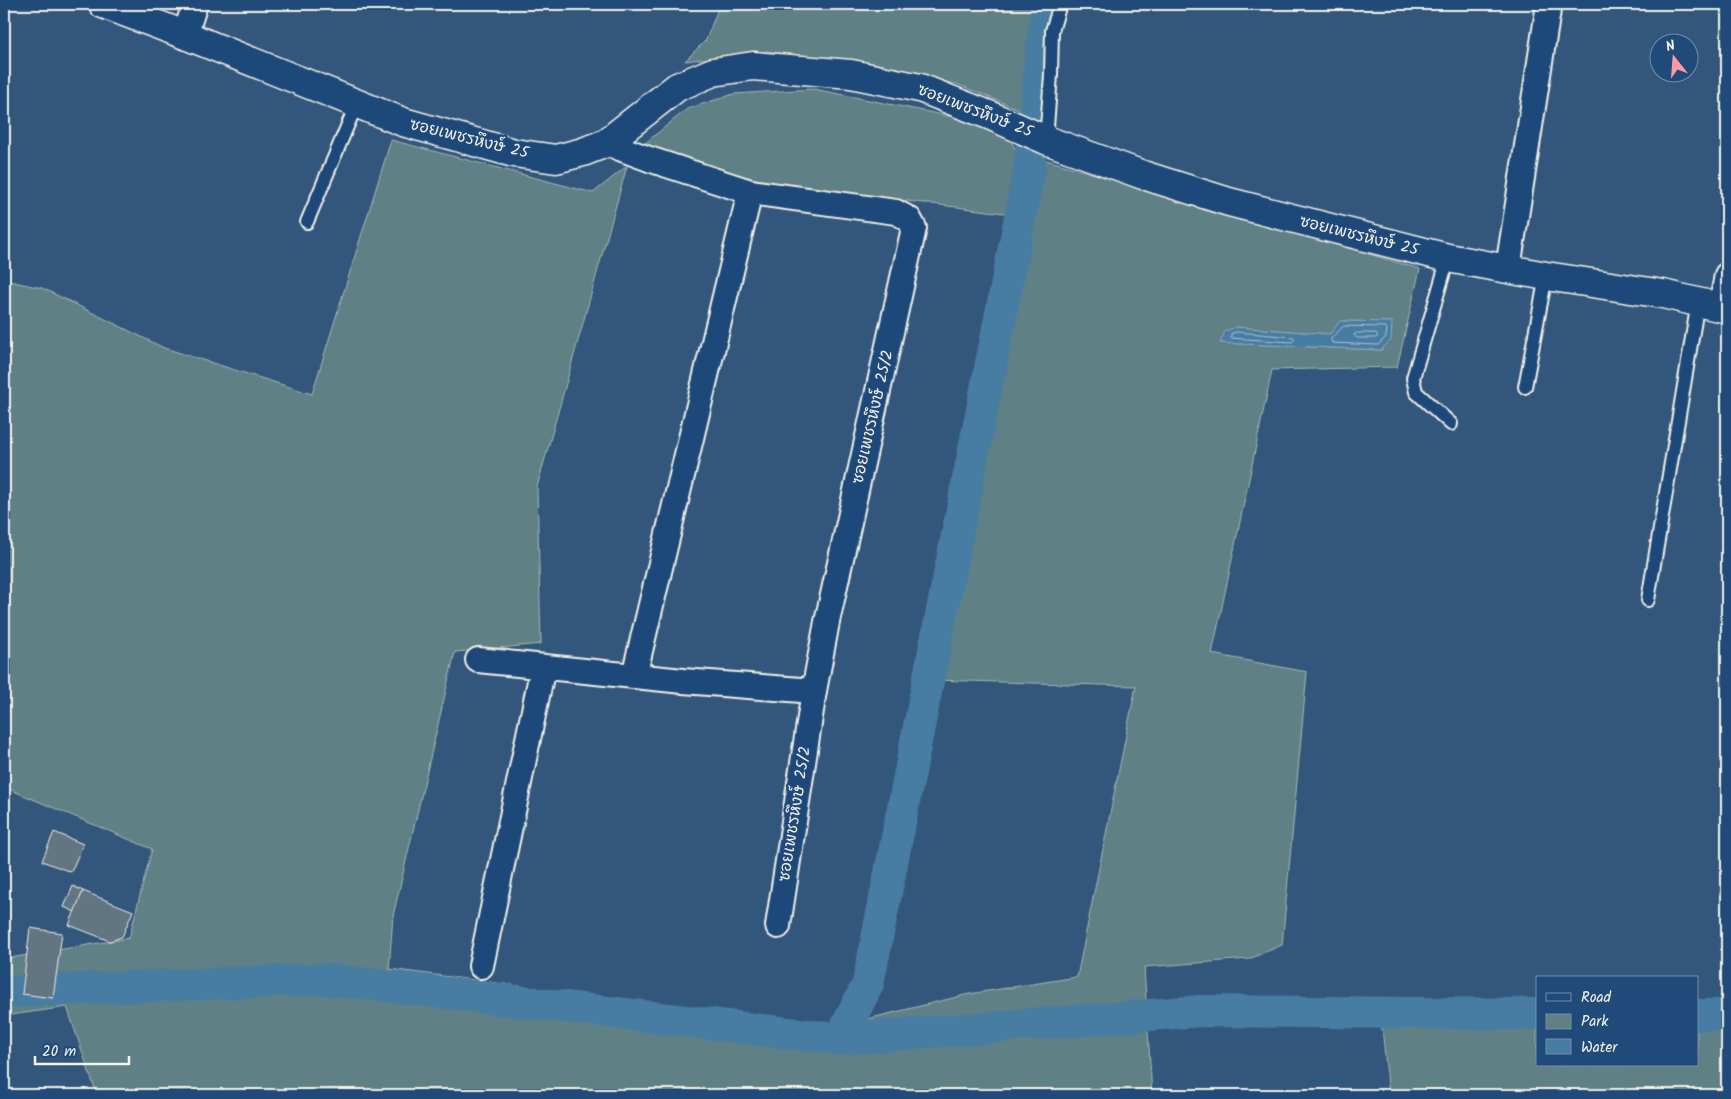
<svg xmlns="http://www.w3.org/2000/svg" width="1731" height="1099" font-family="Kalam,'Playpen Sans Thai',sans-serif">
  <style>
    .green { fill: #5f8085; stroke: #aab8b6; fill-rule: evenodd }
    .water { fill: #477da3; stroke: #8cabbf }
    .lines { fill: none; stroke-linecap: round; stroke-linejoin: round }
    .shore { stroke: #afc3cc; stroke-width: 1 }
    .canal { stroke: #477da3; stroke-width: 32 }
    .building { fill: #627482; stroke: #f4f1e8 }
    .lane-casing { stroke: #f4f1e8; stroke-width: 16 }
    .street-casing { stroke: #f4f1e8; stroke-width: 28 }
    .secondary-casing { stroke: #f4f1e8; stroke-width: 31 }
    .lane { stroke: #1f4a7a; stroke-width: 12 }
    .street { stroke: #1f4a7a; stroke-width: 24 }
    .secondary { stroke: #1f4a7a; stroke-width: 28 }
    .labels { text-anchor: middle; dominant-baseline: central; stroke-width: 4.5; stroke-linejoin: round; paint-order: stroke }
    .street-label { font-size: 16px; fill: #f4f1e8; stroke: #1f4a7a }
  </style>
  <rect width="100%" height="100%" fill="#33577c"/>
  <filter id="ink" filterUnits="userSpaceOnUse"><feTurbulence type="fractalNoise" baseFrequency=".02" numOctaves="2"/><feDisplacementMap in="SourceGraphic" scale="10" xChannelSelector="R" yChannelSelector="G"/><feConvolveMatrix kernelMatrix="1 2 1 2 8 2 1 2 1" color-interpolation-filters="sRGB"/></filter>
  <g filter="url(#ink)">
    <!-- green -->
    <g class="green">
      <polygon points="720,4 1032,4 1021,110 957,84 767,51 685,61 706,40"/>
      <polygon points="814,89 1003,127 1017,152 1020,215 780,185 708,167 643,145 687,109 734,94"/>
      <path d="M 391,140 L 593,193 L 627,166 L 537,487 L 541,644 L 455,652 L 393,916 L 389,969 L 835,1027 L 969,994 L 1077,977 L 1136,686 L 933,680 L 1043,159 L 1420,269 L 1397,367 L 1272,370 L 1212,654 L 1307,672 L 1282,945 L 1249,959 L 1144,967 L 1152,1095 L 97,1095 L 67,1007 L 4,1016 L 4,959 L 129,938 L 152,849 L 4,787 L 4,280 L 42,288 L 164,348 L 312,394 ZM 1341,321 L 1392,322 L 1381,350 L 1220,343 L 1236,327 L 1330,334 Z"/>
      <polygon points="1379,998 1537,1000 1537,1065 1697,1065 1697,1001 1727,1001 1727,1095 1389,1095"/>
    </g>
    <!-- water -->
    <polygon class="water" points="1340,321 1392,322 1391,340 1381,350 1220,343 1225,331 1236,327 1330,334"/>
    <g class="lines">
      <!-- shore -->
      <g class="shore">
        <polygon points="1344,326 1385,327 1387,329 1386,337 1378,345 1332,343 1331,339"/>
        <polygon points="1237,332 1293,337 1295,339 1292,342 1231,338 1231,334"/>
        <polygon points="1357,333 1376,333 1378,336 1376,338 1357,338 1354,335"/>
      </g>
      <!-- canal -->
      <g class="canal">
        <polyline points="4,992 326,979 840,1039 1201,1011 1537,1014"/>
        <polyline points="1697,1015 1727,1015"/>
        <polyline points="840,1039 868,984 1028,177 1047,4"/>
      </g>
    </g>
    <!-- building -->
    <g class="building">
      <polygon points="54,832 83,844 71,872 42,861"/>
      <polygon points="73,886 83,891 75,912 64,907"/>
      <polygon points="83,891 133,911 122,937 110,941 69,925"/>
      <polygon points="30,928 62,933 53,998 22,994"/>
    </g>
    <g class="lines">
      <defs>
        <g id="lane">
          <polyline points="1046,140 1051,75 1052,31 1060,4"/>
          <polyline points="307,222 357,103"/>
          <polyline points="1448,258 1413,378 1416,392 1451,424"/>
          <polyline points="1525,387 1546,276"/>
          <polyline points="1648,600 1698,302"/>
        </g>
        <g id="street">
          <polyline points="185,35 195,4"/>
          <polyline points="606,143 649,159 750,192 896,212 909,219 914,228 827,622 814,691 778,926"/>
          <polyline points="1508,268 1549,4"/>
          <polyline points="1721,308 1727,275"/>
          <polyline points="478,660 683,681 814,691"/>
          <polyline points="634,676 750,192"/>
          <polyline points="481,966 543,667"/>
        </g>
        <polyline id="secondary" points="103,4 185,35 403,122 514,153 556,159 583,152 606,143 677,87 713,72 753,66 851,74 920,88 989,115 1046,140 1143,175 1229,202 1448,258 1546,276 1663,294 1727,309"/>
      </defs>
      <!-- lane casing -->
      <use href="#lane" class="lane-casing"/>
      <!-- street casing -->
      <use href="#street" class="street-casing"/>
      <!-- secondary casing -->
      <use href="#secondary" class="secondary-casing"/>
      <!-- lane -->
      <use href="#lane" class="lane"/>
      <!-- street -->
      <use href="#street" class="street"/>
      <!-- secondary -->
      <use href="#secondary" class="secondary"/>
    </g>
  </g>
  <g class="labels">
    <!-- street labels -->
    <g class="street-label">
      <text transform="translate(975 111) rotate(21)">ซอยเพชรหึงษ์ 25</text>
      <text transform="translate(469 139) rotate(14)">ซอยเพชรหึงษ์ 25</text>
      <text transform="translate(1359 236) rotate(14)">ซอยเพชรหึงษ์ 25</text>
      <text transform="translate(873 417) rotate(-77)">ซอยเพชรหึงษ์ 25/2</text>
      <text transform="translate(795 814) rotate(-81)">ซอยเพชรหึงษ์ 25/2</text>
    </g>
  </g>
  <!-- margin -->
  <rect width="1731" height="1099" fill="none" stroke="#1f4a7a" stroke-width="20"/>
  <rect x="10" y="10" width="1711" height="1079" fill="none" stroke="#f4f1e8" stroke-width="2" filter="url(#ink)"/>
  <!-- legend -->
  <rect x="1536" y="976" width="162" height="90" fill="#1f4a7a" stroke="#748da6"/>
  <rect x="1546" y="993" width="25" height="8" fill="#1f4a7a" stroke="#748da6"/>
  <text x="1581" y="1002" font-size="15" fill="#f4f1e8">Road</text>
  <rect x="1546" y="1014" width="25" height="15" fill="#5f8085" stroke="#748da6"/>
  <text x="1581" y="1026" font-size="15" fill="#f4f1e8">Park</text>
  <rect x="1546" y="1039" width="25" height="15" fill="#477da3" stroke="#748da6"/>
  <text x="1581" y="1052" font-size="15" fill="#f4f1e8">Water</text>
  <!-- north arrow -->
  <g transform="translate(1674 58) rotate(343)"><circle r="24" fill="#1f4a7a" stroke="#748da6"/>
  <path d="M0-4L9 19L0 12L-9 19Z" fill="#ff9aa2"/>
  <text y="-8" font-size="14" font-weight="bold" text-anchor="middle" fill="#f4f1e8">N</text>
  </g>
  <!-- scale -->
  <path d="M35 1056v8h94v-8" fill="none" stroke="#f4f1e8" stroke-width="2.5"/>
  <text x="42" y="1056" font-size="15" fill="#f4f1e8" stroke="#1f4a7a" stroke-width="4" paint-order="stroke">20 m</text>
</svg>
